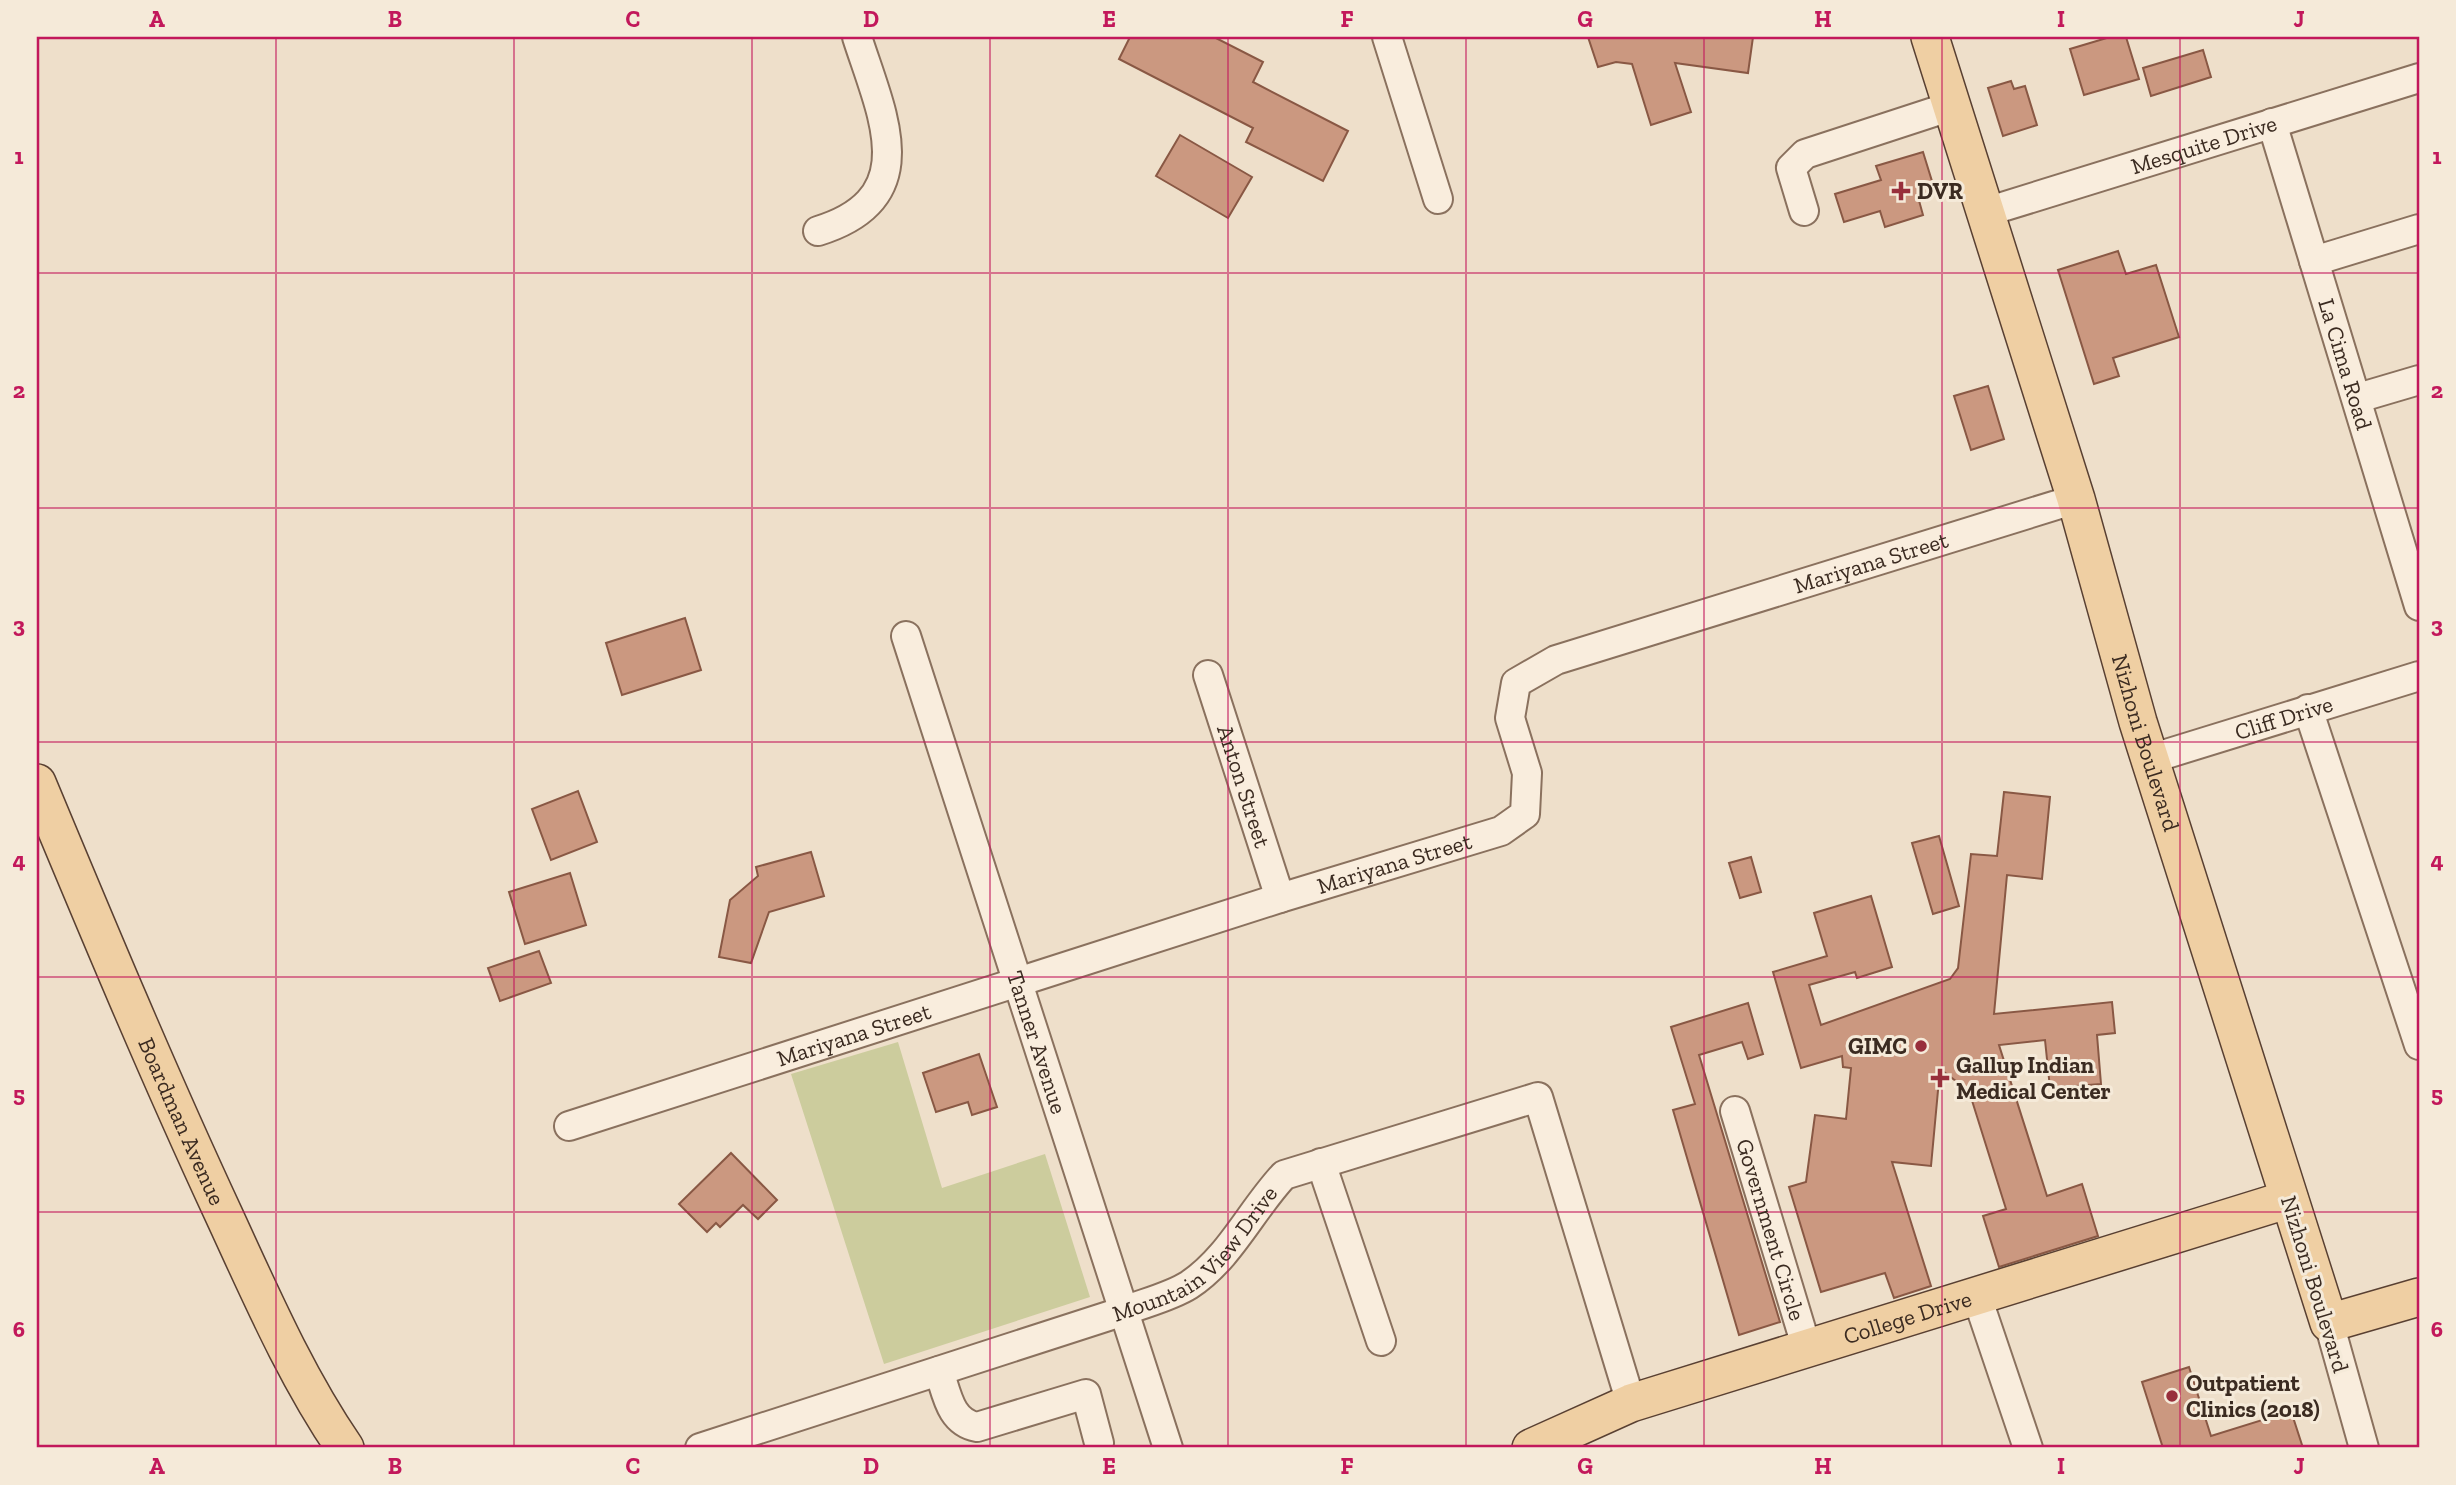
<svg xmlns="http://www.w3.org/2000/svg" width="2456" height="1485" font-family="'Zilla Slab',serif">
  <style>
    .green { fill: #cccc9d }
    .building { fill: #cb9880; stroke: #895844; stroke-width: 2 }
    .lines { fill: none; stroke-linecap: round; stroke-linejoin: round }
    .minor-casing { stroke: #8a715e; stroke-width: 32 }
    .major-casing { stroke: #594032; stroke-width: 40 }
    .minor { stroke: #f9eddd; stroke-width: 28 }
    .major { stroke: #efcfa3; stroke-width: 37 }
    .grid { fill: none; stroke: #c2185b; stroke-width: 2; stroke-opacity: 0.55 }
    .poi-dot { fill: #982f3b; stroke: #f5ead9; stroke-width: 2.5 }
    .labels { text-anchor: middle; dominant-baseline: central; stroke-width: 6; stroke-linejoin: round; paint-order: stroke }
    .street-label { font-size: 23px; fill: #3b2b21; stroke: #f5ead9 }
    .poi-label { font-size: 23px; font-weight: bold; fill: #3b2b21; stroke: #f5ead9; text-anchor: start }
    .neatline { fill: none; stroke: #c2185b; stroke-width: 2.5 }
    .grid-label { font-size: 23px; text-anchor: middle; font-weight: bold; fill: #c2185b }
  </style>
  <rect width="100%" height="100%" fill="#eedfca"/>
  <!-- green -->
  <polygon class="green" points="898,1042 942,1188 1045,1154 1090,1297 884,1364 791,1074"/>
  <!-- building -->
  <g class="building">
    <polygon points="1130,37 1214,37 1263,62 1253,82 1348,131 1323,181 1246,142 1253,128 1119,59"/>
    <polygon points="1588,37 1753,37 1748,73 1675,63 1691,112 1651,125 1632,64 1616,62 1598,67"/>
    <polygon points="2110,37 2126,37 2139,79 2084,95 2070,49"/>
    <polygon points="2203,50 2211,77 2151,96 2143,68"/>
    <polygon points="2011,81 2014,89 2025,86 2037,125 2003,136 1988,88"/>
    <polygon points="1180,135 1252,177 1228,218 1156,176"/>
    <polygon points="1923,152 1935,191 1918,197 1923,215 1885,227 1880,211 1844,222 1835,194 1881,180 1876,166"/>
    <polygon points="2118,251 2126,274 2156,265 2179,337 2113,358 2119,376 2094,384 2058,270"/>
    <polygon points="1988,386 2004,439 1971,450 1954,396"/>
    <polygon points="685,618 701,670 622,695 606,643"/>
    <polygon points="578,791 597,842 551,860 532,809"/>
    <polygon points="2004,792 2050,797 2042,879 2007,875 1994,1014 2112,1002 2115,1033 2097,1035 2101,1084 2050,1088 2045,1040 1999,1045 2047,1196 2082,1184 2098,1236 1999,1267 1983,1216 2006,1209 1969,1091 1940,1069 1931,1166 1892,1162 1931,1286 1894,1298 1885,1273 1821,1292 1789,1187 1806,1182 1815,1115 1846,1119 1851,1068 1843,1067 1842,1056 1801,1068 1773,972 1827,956 1814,913 1871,896 1892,967 1857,978 1855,972 1809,985 1821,1025 1950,979 1958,968 1971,854 1997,856"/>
    <polygon points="1939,836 1959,906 1933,914 1912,843"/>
    <polygon points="811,852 824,896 769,912 751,963 719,957 730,900 758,876 756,867"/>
    <polygon points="1751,857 1761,892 1740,898 1729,863"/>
    <polygon points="570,873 586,925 525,944 509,892"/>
    <polygon points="539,951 551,983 500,1001 488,968"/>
    <polygon points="1748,1003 1763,1054 1748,1059 1742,1042 1699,1055 1780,1322 1739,1335 1673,1110 1695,1104 1671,1027"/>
    <polygon points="979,1054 997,1107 972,1115 968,1102 936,1112 923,1073"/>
    <polygon points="731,1153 777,1200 758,1219 743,1205 720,1227 716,1223 707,1232 679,1204"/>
    <polygon points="2189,1367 2211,1436 2291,1411 2303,1448 2163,1448 2142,1382"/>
  </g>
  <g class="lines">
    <defs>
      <g id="minor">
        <polyline points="1387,37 1438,199"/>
        <path id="s1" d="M 2272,123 L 2419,606"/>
        <polyline points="1804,211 1791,168 1805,154 1952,106"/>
        <path id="s2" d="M 1986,212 L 2419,78"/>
        <path d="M 818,231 C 925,198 882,115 857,37"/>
        <polyline points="2314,261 2419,229"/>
        <polyline points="2358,398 2419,380"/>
        <path id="s3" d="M 906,636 L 1168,1448"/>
        <path id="s4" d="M 1208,675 L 1280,898"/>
        <polyline points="2308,709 2419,1045"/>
        <path id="s5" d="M 2150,759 L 2419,676"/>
        <path id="s6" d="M 1735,1111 L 1807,1349"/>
        <path id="s7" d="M 569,1126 L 1280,898 L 1501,831 L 1525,814 L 1527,773 L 1510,718 L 1516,683 L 1556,660 L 2076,499"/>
        <polyline points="1321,1163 1381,1341"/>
        <polyline points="1976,1294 2028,1448"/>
        <polyline points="2329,1323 2364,1448"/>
        <path d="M 939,1371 C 947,1394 950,1422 977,1427 L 1086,1394 L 1099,1443"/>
        <path id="s8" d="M 700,1448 L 1124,1311 C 1144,1303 1170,1297 1189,1285 C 1230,1258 1251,1210 1284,1175 L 1538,1097 L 1631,1403"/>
      </g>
      <g id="major">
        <path id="s9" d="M 1930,37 L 2076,499 L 2138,722 L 2329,1323 L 2419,1297"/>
        <path id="s10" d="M 37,783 C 97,927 157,1071 223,1213 C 260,1293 295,1375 345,1448"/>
        <path id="s11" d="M 1531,1448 L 1631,1403 L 2289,1199"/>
      </g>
    </defs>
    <!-- minor casing -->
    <use href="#minor" class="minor-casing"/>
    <!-- major casing -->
    <use href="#major" class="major-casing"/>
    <!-- minor -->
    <use href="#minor" class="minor"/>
    <!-- major -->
    <use href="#major" class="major"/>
  </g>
  <!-- grid -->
  <path class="grid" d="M 276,37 L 276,1448M 514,37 L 514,1448M 752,37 L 752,1448M 990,37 L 990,1448M 1228,37 L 1228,1448M 1466,37 L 1466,1448M 1704,37 L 1704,1448M 1942,37 L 1942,1448M 2180,37 L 2180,1448M 37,273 L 2419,273M 37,508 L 2419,508M 37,742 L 2419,742M 37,977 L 2419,977M 37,1212 L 2419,1212"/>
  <!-- markers -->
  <g class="poi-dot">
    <path d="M1897.5 180.5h7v7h7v7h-7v7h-7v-7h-7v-7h7z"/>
    <circle cx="1921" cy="1046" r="7"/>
    <path d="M1936.5 1067.5h7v7h7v7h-7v7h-7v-7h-7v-7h7z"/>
    <circle cx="2172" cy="1396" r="7"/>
  </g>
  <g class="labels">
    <!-- street labels -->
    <g class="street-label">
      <text stroke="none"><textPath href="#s2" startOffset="228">Mesquite Drive</textPath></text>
      <text stroke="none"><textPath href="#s1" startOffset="252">La Cima Road</textPath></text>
      <text stroke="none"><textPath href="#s7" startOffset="1517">Mariyana Street</textPath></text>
      <text stroke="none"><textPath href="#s5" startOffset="140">Cliff Drive</textPath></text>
      <text stroke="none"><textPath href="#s9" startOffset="738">Nizhoni Boulevard</textPath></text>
      <text stroke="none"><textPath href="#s4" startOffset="117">Anton Street</textPath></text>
      <text stroke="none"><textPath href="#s7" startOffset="866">Mariyana Street</textPath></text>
      <text stroke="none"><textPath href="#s7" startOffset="299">Mariyana Street</textPath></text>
      <text stroke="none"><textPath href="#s3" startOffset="427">Tanner Avenue</textPath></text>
      <text stroke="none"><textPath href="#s10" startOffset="368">Boardman Avenue</textPath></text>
      <text stroke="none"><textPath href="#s6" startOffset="124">Government Circle</textPath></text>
      <text stroke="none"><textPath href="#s8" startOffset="539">Mountain View Drive</textPath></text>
      <text transform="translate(2315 1284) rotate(73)">Nizhoni Boulevard</text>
      <text stroke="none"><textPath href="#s11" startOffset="399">College Drive</textPath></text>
    </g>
    <!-- poi labels -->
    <g class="poi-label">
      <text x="1917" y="191">DVR</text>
      <text x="1907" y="1046" text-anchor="end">GIMC</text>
      <text x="1956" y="1065">Gallup Indian<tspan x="1956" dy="26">Medical Center</tspan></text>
      <text x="2186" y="1383">Outpatient<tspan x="2186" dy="26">Clinics (2018)</tspan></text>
    </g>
  </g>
  <!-- border -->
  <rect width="2456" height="1485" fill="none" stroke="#f5ead9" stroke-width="77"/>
  <rect x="38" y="38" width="2380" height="1408" class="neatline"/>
  <g class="grid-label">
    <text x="157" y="27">A</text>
    <text x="395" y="27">B</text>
    <text x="633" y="27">C</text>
    <text x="871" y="27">D</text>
    <text x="1109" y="27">E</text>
    <text x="1347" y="27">F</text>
    <text x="1585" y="27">G</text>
    <text x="1823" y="27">H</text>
    <text x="2061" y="27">I</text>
    <text x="2299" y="27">J</text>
    <text x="19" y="164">1</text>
    <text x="2437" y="164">1</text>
    <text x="19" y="398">2</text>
    <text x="2437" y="398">2</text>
    <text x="19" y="633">3</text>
    <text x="2437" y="633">3</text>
    <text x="19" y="868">4</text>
    <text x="2437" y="868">4</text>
    <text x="19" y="1102">5</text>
    <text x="2437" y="1102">5</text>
    <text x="19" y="1337">6</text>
    <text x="2437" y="1337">6</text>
    <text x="157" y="1474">A</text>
    <text x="395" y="1474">B</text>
    <text x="633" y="1474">C</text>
    <text x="871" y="1474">D</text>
    <text x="1109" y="1474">E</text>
    <text x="1347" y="1474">F</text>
    <text x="1585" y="1474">G</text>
    <text x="1823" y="1474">H</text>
    <text x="2061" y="1474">I</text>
    <text x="2299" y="1474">J</text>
  </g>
</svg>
